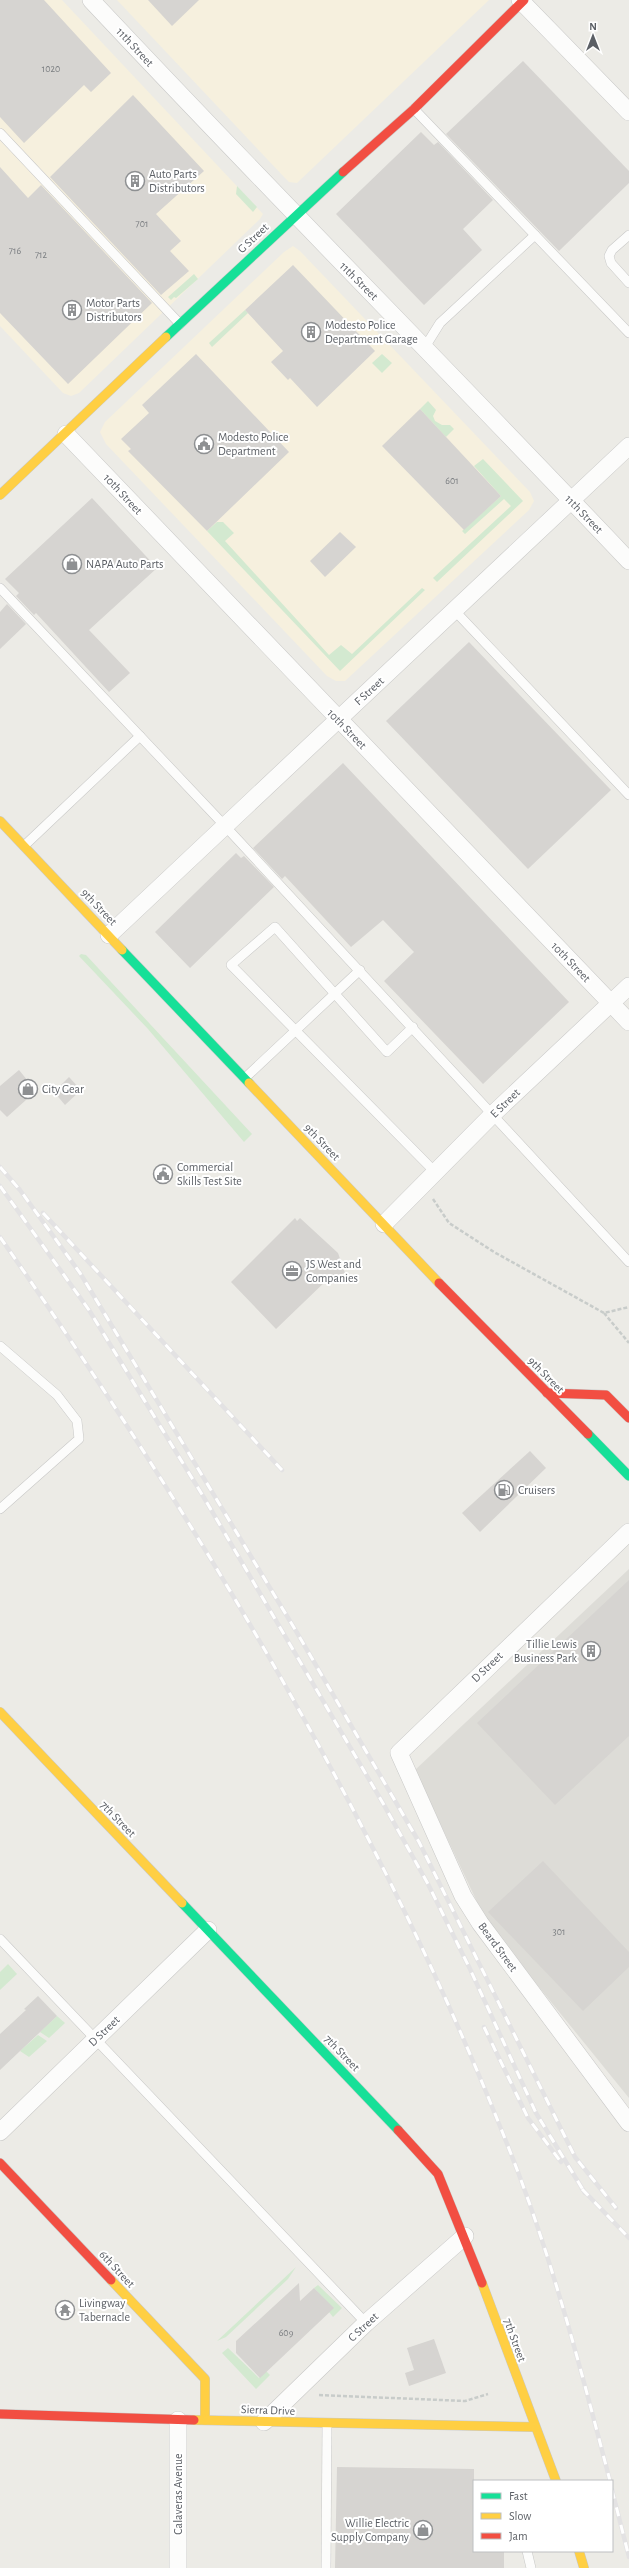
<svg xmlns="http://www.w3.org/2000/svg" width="629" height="2568" font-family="'Alegreya Sans',sans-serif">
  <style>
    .commercial { fill: #f6f0de }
    .industrial { fill: #dddcd7 }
    .green { fill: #d3e9d0 }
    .building { fill: #d6d4d1 }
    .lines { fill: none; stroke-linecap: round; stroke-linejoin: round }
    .lane-casing { stroke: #c8c8c7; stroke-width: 10 }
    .street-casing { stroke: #c8c8c7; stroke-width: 18 }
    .fast-casing { stroke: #c8c9c8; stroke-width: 10 }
    .slow-casing { stroke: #c8c9c8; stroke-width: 10 }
    .jam-casing { stroke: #c8c9c8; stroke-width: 10 }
    .path { stroke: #c8ccca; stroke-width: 2.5; stroke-dasharray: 4 2; stroke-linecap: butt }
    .lane { stroke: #fcfcfb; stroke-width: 9 }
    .street { stroke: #fcfcfb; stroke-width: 17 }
    .fast { stroke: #16e098; stroke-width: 9 }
    .slow { stroke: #ffcf43; stroke-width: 9 }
    .jam { stroke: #f24e42; stroke-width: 9 }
    .rail-casing { stroke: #e3e2e3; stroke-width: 4.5 }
    .rail { stroke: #fff; stroke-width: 3; stroke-dasharray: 9; stroke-linecap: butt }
    .labels { text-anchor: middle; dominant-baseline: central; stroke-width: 4; stroke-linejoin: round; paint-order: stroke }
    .number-label { font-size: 10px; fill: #7a7d80 }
    .street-label { font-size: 12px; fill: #5b5f65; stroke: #fff }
    .poi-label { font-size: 12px; fill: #5b5f65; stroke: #fff; text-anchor: start }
  </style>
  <rect width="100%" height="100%" fill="#ecebe6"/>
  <!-- commercial -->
  <g class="commercial">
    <polygon points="0,0 62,0 263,214 260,219 79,393 71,396 63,393 0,326"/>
    <polygon points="117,0 489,0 297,183 289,182 285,178"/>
    <polygon points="293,246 300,251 530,492 534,501 529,510 345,681 336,681 327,676 106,444 100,432 105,422 284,252"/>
  </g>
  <!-- industrial -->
  <polygon class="industrial" points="629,1569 629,2098 487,1923 415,1770"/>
  <!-- green -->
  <g class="green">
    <polygon points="237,186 257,207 253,212 236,194"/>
    <polygon points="194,274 198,279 176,298 174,297 171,300 168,297"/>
    <polygon points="245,310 248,313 212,347 209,343"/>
    <polygon points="382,354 392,363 382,373 372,363"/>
    <polygon points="428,401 436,410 433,416 435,421 442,425 450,425 454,429 446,437 420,409"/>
    <polygon points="483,459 523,501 437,582 433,578 511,506 504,499 465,534 462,531 501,496 474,466"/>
    <polygon points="217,522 223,522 234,533 225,541 329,655 341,645 352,654 422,588 425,590 340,671 207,531"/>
    <polygon points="81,954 86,955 252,1134 244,1142 148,1029 79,956"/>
    <polygon points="8,1964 17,1974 0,1990 0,1972"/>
    <polygon points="57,2016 65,2023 49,2038 40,2032"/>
    <polygon points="38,2035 47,2041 29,2057 20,2051"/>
    <polygon points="296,2267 288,2279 226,2337 217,2341"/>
    <polygon points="318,2285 342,2308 333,2317 329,2312 333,2308 314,2288"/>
    <polygon points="228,2348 259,2378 266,2371 270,2375 256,2389 222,2353"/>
  </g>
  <!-- building -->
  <g class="building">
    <polygon points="0,0 44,0 111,73 91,92 84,85 24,143 0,117"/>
    <polygon points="148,0 199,0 172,26"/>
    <polygon points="523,61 629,171 629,183 559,251 446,134"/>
    <polygon points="133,95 204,171 156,214 181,241 170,251 189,271 161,295 50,177"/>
    <polygon points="421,132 434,145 438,142 493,200 463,229 482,250 424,305 336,214"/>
    <polygon points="0,167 28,198 41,185 152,303 68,384 0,313"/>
    <polygon points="293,265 375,351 317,407 290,378 288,380 271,362 283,351 245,310"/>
    <polygon points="196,354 289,452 207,531 128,451 131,449 121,439 149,413 142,405"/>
    <polygon points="420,409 501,496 464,530 382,446"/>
    <polygon points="92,498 157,568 89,630 130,673 109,692 36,613 34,615 16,596 19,593 5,579"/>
    <polygon points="340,532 356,547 325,577 310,561"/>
    <polygon points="7,604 26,624 0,649 0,612"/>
    <polygon points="469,642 611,790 528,869 386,721"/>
    <polygon points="343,763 569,1002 483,1084 384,981 414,952 383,920 351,947 285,876 282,879 253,848"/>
    <polygon points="236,853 241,858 244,856 274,887 190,968 155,932"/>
    <polygon points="19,1070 36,1091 7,1117 0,1110 0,1086"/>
    <polygon points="69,1077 81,1090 65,1105 54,1092"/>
    <polygon points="295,1218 297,1221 300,1218 338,1253 345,1273 329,1278 276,1329 231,1282"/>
    <polygon points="530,1451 546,1468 480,1532 462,1513"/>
    <polygon points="629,1580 629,1736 555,1805 477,1723"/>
    <polygon points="543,1861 629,1952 629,1967 583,2011 488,1912"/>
    <polygon points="38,1996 57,2016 0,2070 0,2034 26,2010 24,2009"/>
    <polygon points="299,2283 300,2301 314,2288 334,2308 260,2378 236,2353 236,2341"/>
    <polygon points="434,2339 446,2373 409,2386 405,2373 414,2370 407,2348"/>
    <polygon points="337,2467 474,2469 474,2551 504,2551 504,2568 335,2568"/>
  </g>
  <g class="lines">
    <defs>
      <g id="lane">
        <polyline points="414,109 629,333"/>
        <polyline points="0,133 180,324"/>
        <polyline points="629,235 612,250 609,256 611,263 629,283"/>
        <polyline points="425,347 440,323 535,235"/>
        <polyline points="0,588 225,826 629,1262"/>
        <polyline points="455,611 629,795"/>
        <polyline points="24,846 140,736"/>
        <polyline points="413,1027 387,1052 275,927 231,965 436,1173"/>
        <polyline points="245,1078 360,970"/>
        <polyline points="0,1346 57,1395 77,1421 79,1439 0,1509"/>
        <polyline points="0,1939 366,2323"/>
        <polyline points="527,2551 531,2568"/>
        <polyline points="326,2568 327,2424"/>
      </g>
      <g id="street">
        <path d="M 91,0 C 268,189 451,373 629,561"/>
        <polyline points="520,0 629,112"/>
        <polyline points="66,434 629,1022"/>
        <polyline points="109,935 629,446"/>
        <polyline points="384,1224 493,1114 629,986"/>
        <polyline points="629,1532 399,1753 463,1896 480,1923 629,2123"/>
        <polyline points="0,2132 208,1930"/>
        <polyline points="178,2420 178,2568"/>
        <polyline points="264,2422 366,2323 465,2236"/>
      </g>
      <g id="fast">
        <polyline points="166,337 343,172"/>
        <polyline points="122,950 249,1083"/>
        <polyline points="588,1434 629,1476"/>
        <polyline points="182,1903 398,2130"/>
      </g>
      <g id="slow">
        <polyline points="0,495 166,337"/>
        <polyline points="0,821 122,950"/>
        <polyline points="249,1083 439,1283"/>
        <polyline points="0,1712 182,1903"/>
        <polyline points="111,2280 205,2379 205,2420"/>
        <polyline points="482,2283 556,2481"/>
        <polyline points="194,2420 535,2427"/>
        <polyline points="579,2551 584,2568"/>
      </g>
      <g id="jam">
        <polyline points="343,172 414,109 524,0"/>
        <polyline points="439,1283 588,1434"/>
        <polyline points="547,1393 606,1395 629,1418"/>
        <polyline points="398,2130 438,2174 482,2283"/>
        <polyline points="0,2163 111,2280"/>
        <polyline points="0,2414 194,2420"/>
      </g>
    </defs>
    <!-- lane casing -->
    <use href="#lane" class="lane-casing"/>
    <!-- street casing -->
    <use href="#street" class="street-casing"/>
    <!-- fast casing -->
    <use href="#fast" class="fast-casing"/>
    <!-- slow casing -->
    <use href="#slow" class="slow-casing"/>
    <!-- jam casing -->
    <use href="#jam" class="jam-casing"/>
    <!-- path -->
    <g class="path">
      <polyline points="433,1199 449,1223 494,1252 604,1313 629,1307"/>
      <polyline points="604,1313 629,1343"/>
      <polyline points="319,2395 465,2401 488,2394"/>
    </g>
    <!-- lane -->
    <use href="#lane" class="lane"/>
    <!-- street -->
    <use href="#street" class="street"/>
    <!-- fast -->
    <use href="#fast" class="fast"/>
    <!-- slow -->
    <use href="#slow" class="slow"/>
    <!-- jam -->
    <use href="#jam" class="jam"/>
    <defs>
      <g id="rail">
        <polyline points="0,1167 20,1190 80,1273 296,1631 419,1842 575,2157 616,2208"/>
        <polyline points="0,1186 89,1310 203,1496 384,1805 428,1884 470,1969 536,2113 585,2193"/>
        <polyline points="43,1213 282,1470"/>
        <path d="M 0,1237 C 203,1529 391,1840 518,2172 C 556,2273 583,2377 610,2481"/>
        <polyline points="484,2027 528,2118 561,2162"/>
        <polyline points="582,2189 629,2238"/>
        <polyline points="612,2490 629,2557"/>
      </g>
    </defs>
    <!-- rail casing -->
    <use href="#rail" class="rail-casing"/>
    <!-- rail -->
    <use href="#rail" class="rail"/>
  </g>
  <!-- icons -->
  <defs>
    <symbol id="building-ring" viewBox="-11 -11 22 22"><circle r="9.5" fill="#fff" stroke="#8e9092" stroke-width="1.5"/><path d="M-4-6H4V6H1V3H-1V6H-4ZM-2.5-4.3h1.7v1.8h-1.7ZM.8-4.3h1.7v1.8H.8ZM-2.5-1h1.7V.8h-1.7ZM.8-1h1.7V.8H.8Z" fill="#8e9092"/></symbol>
    <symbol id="civic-ring" viewBox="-11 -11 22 22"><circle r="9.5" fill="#fff" stroke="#8e9092" stroke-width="1.5"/><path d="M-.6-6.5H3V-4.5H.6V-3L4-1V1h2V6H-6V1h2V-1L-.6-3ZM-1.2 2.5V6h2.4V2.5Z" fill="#8e9092"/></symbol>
    <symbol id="shop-ring" viewBox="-11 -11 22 22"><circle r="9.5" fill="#fff" stroke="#8e9092" stroke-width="1.5"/><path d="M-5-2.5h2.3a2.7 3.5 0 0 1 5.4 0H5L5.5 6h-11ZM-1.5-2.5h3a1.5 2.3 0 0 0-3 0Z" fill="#8e9092"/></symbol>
    <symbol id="office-ring" viewBox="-11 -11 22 22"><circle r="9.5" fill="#fff" stroke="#8e9092" stroke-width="1.5"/><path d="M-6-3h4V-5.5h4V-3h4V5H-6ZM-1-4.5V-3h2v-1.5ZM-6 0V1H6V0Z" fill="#8e9092"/></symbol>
    <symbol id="fuel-ring" viewBox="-11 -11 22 22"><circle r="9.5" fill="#fff" stroke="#8e9092" stroke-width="1.5"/><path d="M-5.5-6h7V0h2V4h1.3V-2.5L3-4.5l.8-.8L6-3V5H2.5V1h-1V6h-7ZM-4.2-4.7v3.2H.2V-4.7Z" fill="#8e9092"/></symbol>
    <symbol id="temple-ring" viewBox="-11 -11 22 22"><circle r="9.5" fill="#fff" stroke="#8e9092" stroke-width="1.5"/><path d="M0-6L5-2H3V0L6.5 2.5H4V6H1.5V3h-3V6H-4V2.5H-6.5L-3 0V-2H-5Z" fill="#8e9092"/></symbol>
  </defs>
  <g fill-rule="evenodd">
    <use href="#building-ring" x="124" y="170" width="22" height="22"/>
    <use href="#building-ring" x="61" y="299" width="22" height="22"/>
    <use href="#building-ring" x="300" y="321" width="22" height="22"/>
    <use href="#civic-ring" x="193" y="433" width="22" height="22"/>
    <use href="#shop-ring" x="61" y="553" width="22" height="22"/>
    <use href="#shop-ring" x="17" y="1078" width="22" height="22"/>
    <use href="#civic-ring" x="152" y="1163" width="22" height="22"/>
    <use href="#office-ring" x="281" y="1260" width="22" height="22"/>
    <use href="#fuel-ring" x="493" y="1479" width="22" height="22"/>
    <use href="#building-ring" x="580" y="1640" width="22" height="22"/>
    <use href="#temple-ring" x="54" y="2299" width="22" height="22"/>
    <use href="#shop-ring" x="412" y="2519" width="22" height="22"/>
  </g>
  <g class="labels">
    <!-- number labels -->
    <g class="number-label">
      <text x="51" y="69">1020</text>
      <text x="142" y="224">701</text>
      <text x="15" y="251">716</text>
      <text x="41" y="255">712</text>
      <text x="452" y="481">601</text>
      <text x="559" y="1932">301</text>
      <text x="286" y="2333">609</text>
    </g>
    <!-- street labels -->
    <g class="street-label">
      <text transform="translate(135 47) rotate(47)">11th Street</text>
      <text transform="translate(253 238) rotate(-43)">G Street</text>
      <text transform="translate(359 281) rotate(45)">11th Street</text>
      <text transform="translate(123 494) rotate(47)">10th Street</text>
      <text transform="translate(584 514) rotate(46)">11th Street</text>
      <text transform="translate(369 691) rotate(-43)">F Street</text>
      <text transform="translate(347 729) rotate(46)">10th Street</text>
      <text transform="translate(99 907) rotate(46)">9th Street</text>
      <text transform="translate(571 962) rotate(46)">10th Street</text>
      <text transform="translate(505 1103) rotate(-44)">E Street</text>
      <text transform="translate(322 1142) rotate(46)">9th Street</text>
      <text transform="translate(546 1375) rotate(45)">9th Street</text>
      <text transform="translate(487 1667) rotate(-44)">D Street</text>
      <text transform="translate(118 1819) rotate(46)">7th Street</text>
      <text transform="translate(498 1947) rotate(54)">Beard Street</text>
      <text transform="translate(104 2031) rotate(-44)">D Street</text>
      <text transform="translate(342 2053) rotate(46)">7th Street</text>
      <text transform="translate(117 2269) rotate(47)">6th Street</text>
      <text transform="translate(363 2327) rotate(-43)">C Street</text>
      <text transform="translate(515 2340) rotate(70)">7th Street</text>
      <text transform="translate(268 2410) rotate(2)">Sierra Drive</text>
      <text transform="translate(178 2494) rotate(-90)">Calaveras Avenue</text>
    </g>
    <!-- poi labels -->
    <g class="poi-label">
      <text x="149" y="174">Auto Parts<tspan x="149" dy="14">Distributors</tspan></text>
      <text x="86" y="303">Motor Parts<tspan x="86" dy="14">Distributors</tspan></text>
      <text x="325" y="325">Modesto Police<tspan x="325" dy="14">Department Garage</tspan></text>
      <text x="218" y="437">Modesto Police<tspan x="218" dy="14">Department</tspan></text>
      <text x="86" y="564">NAPA Auto Parts</text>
      <text x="42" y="1089">City Gear</text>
      <text x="177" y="1167">Commercial<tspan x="177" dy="14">Skills Test Site</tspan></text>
      <text x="306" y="1264">JS West and<tspan x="306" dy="14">Companies</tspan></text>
      <text x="518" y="1490">Cruisers</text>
      <text x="577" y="1644" text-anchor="end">Tillie Lewis<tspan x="577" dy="14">Business Park</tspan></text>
      <text x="79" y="2303">Livingway<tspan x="79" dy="14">Tabernacle</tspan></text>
      <text x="409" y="2523" text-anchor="end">Willie Electric<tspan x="409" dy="14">Supply Company</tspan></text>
    </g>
  </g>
  <!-- legend -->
  <rect x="473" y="2480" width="140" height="72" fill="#ffffff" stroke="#bdbfc1"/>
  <rect x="481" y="2493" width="20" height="6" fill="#16e098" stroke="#bdbfc1"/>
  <text x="509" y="2500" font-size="12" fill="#5b5f65">Fast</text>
  <rect x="481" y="2513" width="20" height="6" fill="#ffcf43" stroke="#bdbfc1"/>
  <text x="509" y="2520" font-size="12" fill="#5b5f65">Slow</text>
  <rect x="481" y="2533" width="20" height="6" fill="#f24e42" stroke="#bdbfc1"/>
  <text x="509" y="2540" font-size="12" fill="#5b5f65">Jam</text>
  <!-- north arrow -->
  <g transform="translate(593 36)" stroke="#ffffff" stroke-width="3" paint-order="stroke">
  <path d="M0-3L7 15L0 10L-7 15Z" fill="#5b5f65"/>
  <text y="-6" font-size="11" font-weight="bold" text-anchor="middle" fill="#5b5f65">N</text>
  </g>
</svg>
